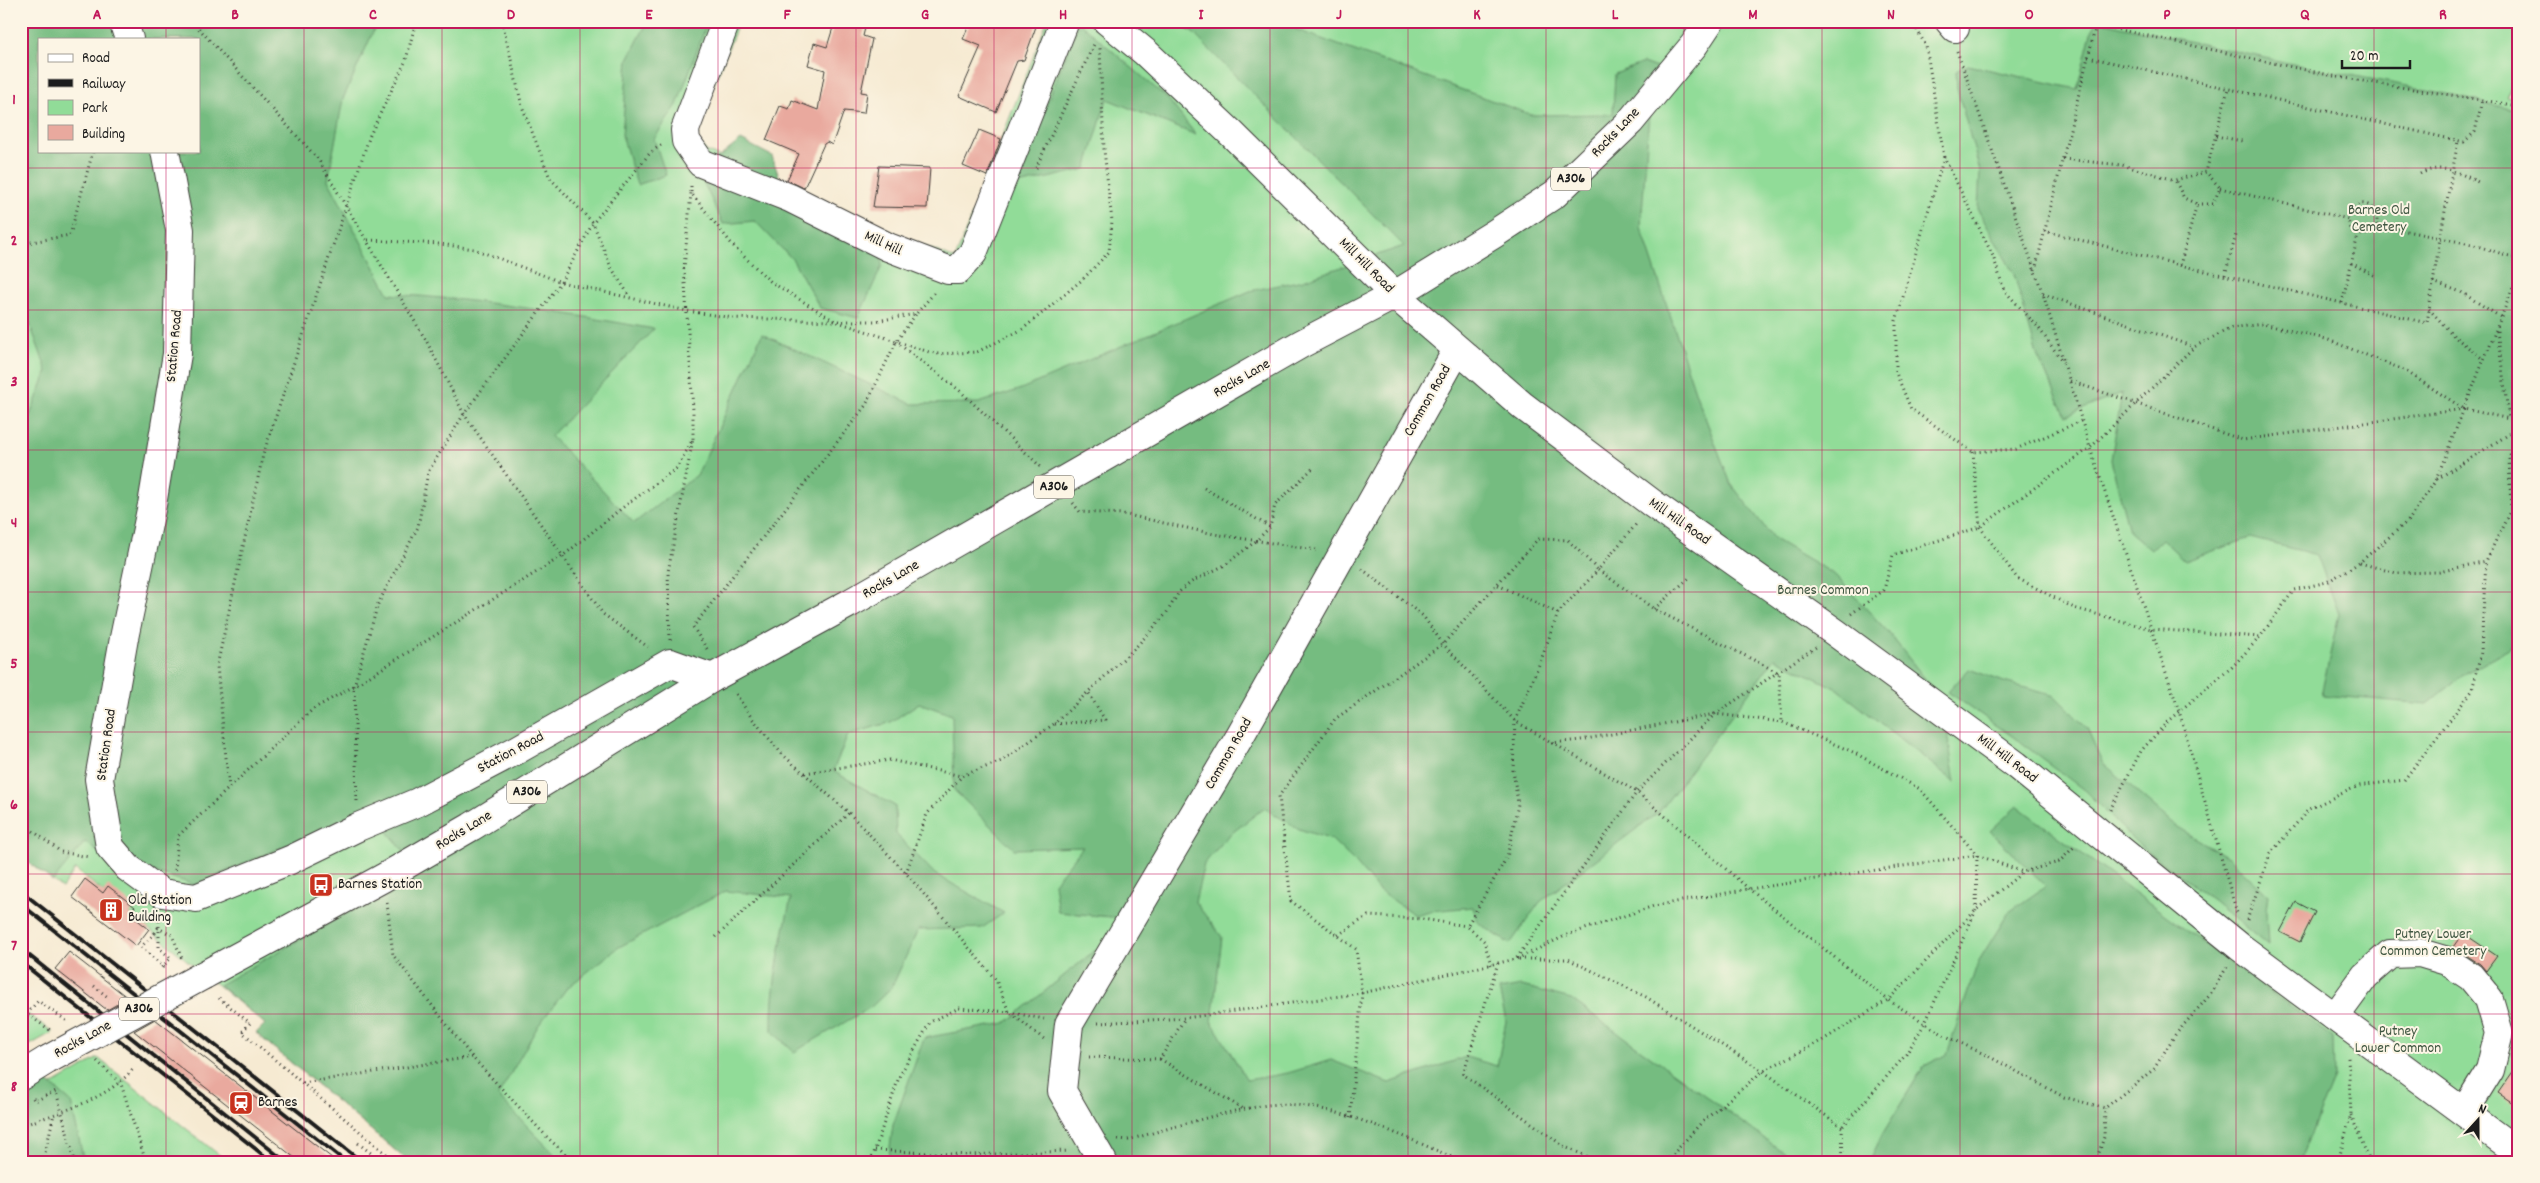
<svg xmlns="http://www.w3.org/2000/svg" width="2540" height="1183" font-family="Dekko,sans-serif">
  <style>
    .green { fill: #91dc98; stroke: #567c5a; fill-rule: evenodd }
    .forest { fill: #74bc80; stroke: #486c4e; fill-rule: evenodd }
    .building { fill: #e9a99e }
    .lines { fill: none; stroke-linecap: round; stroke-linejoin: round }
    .minor-casing { stroke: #3d3b37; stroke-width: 30 }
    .major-casing { stroke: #3d3b37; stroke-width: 30 }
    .path { stroke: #3d3b37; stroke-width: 3; stroke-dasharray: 1 4; stroke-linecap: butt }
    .minor { stroke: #fff; stroke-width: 28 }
    .major { stroke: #fff; stroke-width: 28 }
    .rail { stroke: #1c1c1c; stroke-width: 4 }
    .major-bridge-casing { stroke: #3d3b37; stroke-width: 30; stroke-linecap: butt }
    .path-bridge { stroke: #3d3b37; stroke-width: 3; stroke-dasharray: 1 4; stroke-linecap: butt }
    .major-bridge { stroke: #fff; stroke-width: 28 }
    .grid { fill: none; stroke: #c2185b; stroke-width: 1; stroke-opacity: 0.55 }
    .labels { text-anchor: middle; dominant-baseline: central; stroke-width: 4; stroke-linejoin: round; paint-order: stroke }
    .shield { fill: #fcf5e5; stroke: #5f5d58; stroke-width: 1 }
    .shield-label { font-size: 14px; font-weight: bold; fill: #1c1c1c }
    .street-label { font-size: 15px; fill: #1c1c1c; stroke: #fcf5e5 }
    .park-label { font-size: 15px; fill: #3f5641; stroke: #fcf5e5 }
    .poi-label { font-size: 15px; fill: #1c1c1c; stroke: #fcf5e5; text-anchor: start }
    .neatline { fill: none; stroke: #c2185b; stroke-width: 2 }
    .grid-label { font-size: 16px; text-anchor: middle; font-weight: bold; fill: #c2185b }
  </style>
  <rect width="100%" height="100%" fill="#fcf5e5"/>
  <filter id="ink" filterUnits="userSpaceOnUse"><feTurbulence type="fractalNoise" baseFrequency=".02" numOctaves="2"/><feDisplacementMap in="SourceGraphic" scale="10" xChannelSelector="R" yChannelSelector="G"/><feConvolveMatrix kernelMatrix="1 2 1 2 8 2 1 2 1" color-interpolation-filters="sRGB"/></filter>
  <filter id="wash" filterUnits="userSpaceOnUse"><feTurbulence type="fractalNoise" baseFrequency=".0096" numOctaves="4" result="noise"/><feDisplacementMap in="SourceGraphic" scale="20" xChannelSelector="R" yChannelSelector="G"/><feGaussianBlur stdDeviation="1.12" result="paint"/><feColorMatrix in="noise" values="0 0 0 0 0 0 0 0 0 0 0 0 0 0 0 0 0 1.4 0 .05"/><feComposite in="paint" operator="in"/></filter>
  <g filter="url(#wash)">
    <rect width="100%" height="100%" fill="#f6ead2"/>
    <!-- green -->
    <g class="green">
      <path d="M 21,21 L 739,21 L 694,134 L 706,151 L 955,259 L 1047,21 L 2519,21 C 2519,47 2521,74 2506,97 L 2519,99 L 2519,1162 L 409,1162 L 256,1033 L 265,1024 L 75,869 L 62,888 L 21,857 ZM 39,39 L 199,39 L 199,151 L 39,151 Z"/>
      <polygon points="21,1009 53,1032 21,1050"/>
      <polygon points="98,1058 228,1162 21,1162 21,1103"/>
    </g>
    <!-- forest -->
    <g class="forest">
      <path d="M 21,21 L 378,21 L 343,99 L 328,180 L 389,294 C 479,299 566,313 654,329 L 551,436 L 634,523 L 697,475 L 762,334 L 912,404 L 979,403 L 1021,389 L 1250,291 L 1303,280 L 1404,246 L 1193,33 L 1175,21 L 1287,21 L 1297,30 L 1532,115 L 1613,114 L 1615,74 L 1643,63 L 1662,70 L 1649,114 L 1641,227 L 1696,394 L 1731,484 L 1774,539 L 1834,574 L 1888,632 L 1942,700 L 1955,782 L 1837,689 L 1775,658 L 1660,811 L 1540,902 L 1510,944 L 1477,922 L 1473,907 L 1430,911 L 1415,915 L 1378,890 L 1356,863 L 1332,840 L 1299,829 L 1264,808 L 1228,836 L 1204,864 L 1195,902 L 1222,937 L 1212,1022 L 1247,1080 L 1288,1073 L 1331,1060 L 1389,1083 L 1466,1057 L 1497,1066 L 1506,1021 L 1499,990 L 1522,986 L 1571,999 L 1797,1162 L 888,1162 L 893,1125 L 924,1038 L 1006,1023 L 1094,951 L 1116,964 L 1142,920 L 1058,912 L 1054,883 L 1083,847 L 1014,849 L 954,790 L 952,715 L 919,703 L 891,722 L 848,735 L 833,771 L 895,806 L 896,834 L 935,874 L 1004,913 L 982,928 L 918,930 L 892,987 L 871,1007 L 794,1052 L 772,1031 C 771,985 781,943 791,898 L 726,891 L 619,947 L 567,988 L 538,1026 L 498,1096 L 562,1162 L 409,1162 L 256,1033 L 265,1024 L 219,985 L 420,872 L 370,809 L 195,885 L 101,854 L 85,842 L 53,881 L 21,857 L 21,439 L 47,371 L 21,300 ZM 39,39 L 199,39 L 199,151 L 39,151 Z"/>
      <polygon points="648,21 708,21 677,105 654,139 666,175 637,185 622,135 628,59"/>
      <polygon points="2097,21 2293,64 2433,91 2519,111 2519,642 2466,673 2428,704 2321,695 2339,614 2317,555 2250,538 2185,561 2162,539 2151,550 2129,531 2111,460 2122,393 2066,416 2037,355 2014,274 1978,210 1980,171 1957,89 1956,71 1968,65 2077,89 2091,33"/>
      <polygon points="1079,22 1168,99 1196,135 1107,99 1086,169 1014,186"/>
      <polygon points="741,140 772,156 789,207 880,237 882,266 858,318 820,308 793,260 755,221 723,224 699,173"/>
      <polygon points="1969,669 2004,682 2055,696 2087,728 2102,762 2177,827 2228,857 2268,895 2266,911 2268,946 2214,901 2139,845 2084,790 2012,736 1948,692"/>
      <polygon points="2017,806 2333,1038 2334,1077 2299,1162 1869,1162 1883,1133 1924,1066 1947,1054 1978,962 2009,912 2046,886 1990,831"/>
      <polygon points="21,1059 71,1102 84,1162 21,1162"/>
    </g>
    <g id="blocks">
      <!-- building -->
      <g class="building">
        <polygon points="835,21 858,21 857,26 865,28 863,36 872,39 861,92 867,93 864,113 844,111 832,145 827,142 824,144 804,188 787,180 799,154 766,140 780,106 789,109 792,100 818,110 825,70 808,65 814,43 827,47"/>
        <polygon points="971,21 1038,21 1024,60 1017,61 996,112 959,96 981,46 963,39"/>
        <polygon points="979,130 1001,139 987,176 963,166"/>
        <polygon points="879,166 930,168 927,208 873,207"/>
        <polygon points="85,879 103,893 108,886 135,907 130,914 149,929 136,946 72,897"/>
        <polygon points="2296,902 2315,912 2300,942 2280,932"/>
        <polygon points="2463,933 2497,956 2486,971 2480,964 2453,947"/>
        <polygon points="69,952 128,998 107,1010 55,969"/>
        <polygon points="155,1019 337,1162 300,1162 134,1031"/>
        <polygon points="2519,1063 2519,1107 2498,1093"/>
      </g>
    </g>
  </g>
  <g filter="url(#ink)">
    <use href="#blocks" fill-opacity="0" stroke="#3d3b37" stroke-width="1"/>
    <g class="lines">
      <defs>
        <g id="minor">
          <polyline points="123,21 129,39"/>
          <polyline points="726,21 685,130 686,141 701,163 790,198 888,247 948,270 958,270 973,253 1065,21"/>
          <polyline points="1949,21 1955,28"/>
          <polyline points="165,151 180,230 177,354 152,505 124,638 99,779 110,847 128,868 162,893 196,898 290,860 358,827 418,802 517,750 670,663 712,678"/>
          <polyline points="2335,1017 2365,976 2390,954 2420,953 2447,961 2471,977 2489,999 2499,1033 2490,1070 2464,1112"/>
          <polyline points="1103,1162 1062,1091 1069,1024 1239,738 1457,350"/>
        </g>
        <g id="major">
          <polyline points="1107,21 1146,53 1232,134 1395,295 1523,406 1653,504 1836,633 2016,765 2240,947 2519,1153"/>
          <polyline points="204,975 383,878 471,827 712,678 850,603 1301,344 1395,295 1494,234 1555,194 1630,122 1694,45 1710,21"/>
          <polyline points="21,1076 47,1060"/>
        </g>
      </defs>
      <!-- minor casing -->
      <use href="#minor" class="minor-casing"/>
      <!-- major casing -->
      <use href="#major" class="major-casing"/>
      <!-- path -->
      <g class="path">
        <polyline points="192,21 318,159 427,342 464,414 603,614 648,647"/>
        <polyline points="502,21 522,106 550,178 593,223 611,267 630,297"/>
        <polyline points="1912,21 1926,46 1944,157 1993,256 2004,290 2038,327 2063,362"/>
        <polyline points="2079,21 2338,77 2519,106"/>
        <polyline points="1957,51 2043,294 2090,448 2179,711 2237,913"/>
        <polyline points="2088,57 2464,142 2475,132 2482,100"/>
        <polyline points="2216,136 2242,141"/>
        <polyline points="1944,157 1896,321 1896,373 1911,409 1973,452 2016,449 2081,421"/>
        <polyline points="2063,159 2122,165 2175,180 2206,172 2228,89"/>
        <polyline points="1036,168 1095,42"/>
        <path d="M 2420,174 C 2441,163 2458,172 2478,182"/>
        <polyline points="691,186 691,193 735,248 771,282 835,321 876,321 916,314 936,291"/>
        <path d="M 2220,188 L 2348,219 L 2350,230 L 2358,235 L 2370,234 L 2377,225 L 2377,212 C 2366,199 2352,201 2348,219"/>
        <polyline points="2197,204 2213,204 2220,188 2206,172"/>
        <polyline points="2377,225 2440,238 2458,141"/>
        <polyline points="2044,231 2180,265 2197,204 2184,198 2175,180"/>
        <polyline points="368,240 440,244 474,249 561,282 687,311 733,318 835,321 935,354 977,352 1023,329 1083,279 1109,252 1112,221 1104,150 1100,48"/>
        <polyline points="21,244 70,235 93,151"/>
        <polyline points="2351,263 2377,277"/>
        <polyline points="2180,265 2427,323 2440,238 2471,244 2519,259"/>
        <polyline points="2035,270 2096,25"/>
        <polyline points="2225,275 2236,235"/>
        <polyline points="2433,282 2461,292 2502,318"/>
        <polyline points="2043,294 2194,347"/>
        <polyline points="2342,303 2358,235"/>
        <polyline points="2429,309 2455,337 2483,359"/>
        <polyline points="2497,331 2509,419"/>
        <polyline points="896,342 959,390 1041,467"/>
        <polyline points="2070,381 2243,440 2464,409 2519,273"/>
        <polyline points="1973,452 1980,527 2017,578 2074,608 2151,629 2260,637"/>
        <polyline points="2437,479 2519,428"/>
        <polyline points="1204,488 1270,527"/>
        <polyline points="1073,503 1080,512 1123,514 1214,534 1316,550"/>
        <polyline points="2511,509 2519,506"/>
        <polyline points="2360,563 2396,573 2439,572 2486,561"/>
        <polyline points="1362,569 1423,616 1443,644 1515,721 1637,792 1749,889 1888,1000 1944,1035 1988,1056 2064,1097 2105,1108 2154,1069 2175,1035 2209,996 2227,967"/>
        <polyline points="1498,585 1558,613"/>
        <polyline points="1654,609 1689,578"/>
        <polyline points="1851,614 1884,590 1893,555 1980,527 2090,448 2194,347 2231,328 2263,324 2326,339 2404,370 2464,409 2519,421"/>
        <polyline points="670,640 668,572 693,439"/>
        <polyline points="707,649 693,627 866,405 896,342 916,314"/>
        <polyline points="736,694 751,717 782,754 849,813 906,873 996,980 1009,1012 1044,1039"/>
        <polyline points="1055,724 1105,720 1088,692"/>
        <polyline points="1551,743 1581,740 1715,714 1782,722 1853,752 1920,789 1977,855 1976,910 1925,1023 1905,1056 1842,1127"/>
        <polyline points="805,773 890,760 961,776 1002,761 1054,724 1135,648 1166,614 1179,592 1193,581 1225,565 1256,541 1270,527 1275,505 1315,466"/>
        <polyline points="229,788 217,666 263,455 370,135 406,60 416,21"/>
        <polyline points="357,801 354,686 378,604 418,527 428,472 464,414 561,282 593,223 650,153 661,145"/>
        <polyline points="2110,810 2141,751 2169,720 2232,667 2260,637 2294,590 2327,582 2359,563 2409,520 2436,480 2464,409"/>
        <polyline points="21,822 61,852 89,857"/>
        <polyline points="175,870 178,836 313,709 354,686 564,555 622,508 677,468 693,439 693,410 684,268 691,193"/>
        <polyline points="906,873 927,814 961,777"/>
        <polyline points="387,903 393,955 472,1057 548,1138 574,1162"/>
        <polyline points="159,916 159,948 171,958 160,969"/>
        <polyline points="2247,920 2270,854 2309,809 2358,786 2404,780 2472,691 2481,652 2486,561 2511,509 2509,457 2519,437"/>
        <polyline points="155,933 158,928 172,935 183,961"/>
        <polyline points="1338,935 1368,916 1422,919 1467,926"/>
        <polyline points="716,937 849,813"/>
        <polyline points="1517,959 1567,935 1654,906 1749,889 1977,855 2023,872"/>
        <polyline points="1519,959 1568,959 1646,997 1763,1071 1842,1127 1843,1162"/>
        <polyline points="1498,963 1463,1074 1565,1147 1600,1162"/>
        <polyline points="1491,965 1484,941 1467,926 1507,857 1518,804 1513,770 1515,721 1541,660 1558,613 1598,570 1654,609 1779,673 1782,722"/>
        <polyline points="94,986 109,998"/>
        <polyline points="219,998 250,1023 242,1032 396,1162"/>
        <polyline points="24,1012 50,1030"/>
        <polyline points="21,1014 30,1010 38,1001 67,1021"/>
        <polyline points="1098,1023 1185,1018 1362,993 1516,959 1637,792 1715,714 1816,647"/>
        <polyline points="1089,1057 1160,1059 1185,1018"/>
        <polyline points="1160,1059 1245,1110"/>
        <polyline points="97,1061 121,1084 146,1162"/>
        <polyline points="303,1083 472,1057"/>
        <polyline points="33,1098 35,1101 56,1091 75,1162"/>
        <polyline points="2351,1115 2370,1162"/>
        <polyline points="1350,1118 1362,993 1356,949 1291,901 1279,796 1335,719 1443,644 1538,539 1568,540 1598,570 1638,522"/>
        <path d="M 21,1126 C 59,1112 106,1101 133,1069"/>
        <path d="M 1118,1139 L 1128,1140 C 1174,1127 1221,1112 1268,1105 C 1327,1098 1410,1140 1464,1162"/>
        <polyline points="358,1143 381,1161"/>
        <polyline points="875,1150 968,1155 1069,1151"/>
        <polyline points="43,1162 54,1114"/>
        <polyline points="871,1162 899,1077 930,1022 959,1008 1009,1012 1044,1019"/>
        <polyline points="1666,1162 1701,1123 1763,1071 1823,1040 1888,1000 1976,910 2023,872 2059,862 2076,845"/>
        <polyline points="2096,1162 2104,1137 2105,1108"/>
        <polyline points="2338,1162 2351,1114 2348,1057"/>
      </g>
      <!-- minor -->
      <use href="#minor" class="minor"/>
      <!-- major -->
      <use href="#major" class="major"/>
      <!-- rail -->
      <g class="rail">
        <polyline points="21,891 362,1162"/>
        <polyline points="21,904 346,1162"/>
        <polyline points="21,949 286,1162"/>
        <polyline points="21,962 272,1162"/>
      </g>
      <defs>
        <polyline id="major-bridge" points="47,1060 204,975"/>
      </defs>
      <!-- major-bridge casing -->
      <use href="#major-bridge" class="major-bridge-casing"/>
      <!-- path-bridge -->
      <polyline class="path-bridge" points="155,933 141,947 165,968"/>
      <!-- major-bridge -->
      <use href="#major-bridge" class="major-bridge"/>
    </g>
  </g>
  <!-- grid -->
  <path class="grid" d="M 166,21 L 166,39M 304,21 L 304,1162M 442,21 L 442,1162M 580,21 L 580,1162M 718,21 L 718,1162M 856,21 L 856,1162M 994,21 L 994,1162M 1132,21 L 1132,1162M 1270,21 L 1270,1162M 1408,21 L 1408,1162M 1546,21 L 1546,1162M 1684,21 L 1684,1162M 1822,21 L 1822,1162M 1960,21 L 1960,1162M 2098,21 L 2098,1162M 2236,21 L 2236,1162M 2374,21 L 2374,1162M 166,151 L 166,1162M 21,168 L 2519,168M 21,310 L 2519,310M 21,450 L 2519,450M 21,592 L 2519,592M 21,732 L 2519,732M 21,874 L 2519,874M 21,1014 L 2519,1014"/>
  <!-- icons -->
  <defs>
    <symbol id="bus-square" viewBox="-11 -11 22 22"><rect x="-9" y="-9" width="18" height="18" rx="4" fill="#c8321e" stroke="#fcf5e5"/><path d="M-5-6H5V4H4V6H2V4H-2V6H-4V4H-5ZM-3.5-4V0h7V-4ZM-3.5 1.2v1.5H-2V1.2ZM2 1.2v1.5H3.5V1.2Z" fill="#fff"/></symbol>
    <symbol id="building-square" viewBox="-11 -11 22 22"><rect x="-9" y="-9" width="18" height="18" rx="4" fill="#c8321e" stroke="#fcf5e5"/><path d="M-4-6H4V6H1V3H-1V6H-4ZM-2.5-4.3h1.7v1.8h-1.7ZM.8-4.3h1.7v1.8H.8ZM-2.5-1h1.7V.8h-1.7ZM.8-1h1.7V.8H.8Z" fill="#fff"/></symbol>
    <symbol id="station-square" viewBox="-11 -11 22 22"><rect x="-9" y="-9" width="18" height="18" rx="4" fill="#c8321e" stroke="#fcf5e5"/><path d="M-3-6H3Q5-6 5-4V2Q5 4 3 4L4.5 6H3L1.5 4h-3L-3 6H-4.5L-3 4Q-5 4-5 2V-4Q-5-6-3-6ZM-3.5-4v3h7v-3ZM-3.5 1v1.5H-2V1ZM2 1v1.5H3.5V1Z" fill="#fff"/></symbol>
  </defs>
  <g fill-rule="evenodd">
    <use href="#bus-square" x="307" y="871" width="28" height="28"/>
    <use href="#building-square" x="97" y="896" width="28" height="28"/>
    <use href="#station-square" x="227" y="1089" width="28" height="28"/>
  </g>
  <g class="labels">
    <!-- shield labels -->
    <g class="shield">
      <rect x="1551" y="167.5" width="40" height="23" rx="4"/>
      <rect x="1034" y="475.5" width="40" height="23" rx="4"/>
      <rect x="507" y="780.5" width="40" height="23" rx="4"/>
      <rect x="119" y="997.5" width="40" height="23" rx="4"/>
    </g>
    <g class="shield-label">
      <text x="1571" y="179">A306</text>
      <text x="1054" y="487">A306</text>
      <text x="527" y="792">A306</text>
      <text x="139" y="1009">A306</text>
    </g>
    <!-- street labels -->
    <g class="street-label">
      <text transform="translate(1616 133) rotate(-46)">Rocks Lane</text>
      <text transform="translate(883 244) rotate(25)">Mill Hill</text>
      <text transform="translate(1366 266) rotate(45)">Mill Hill Road</text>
      <text transform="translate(175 346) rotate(-85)">Station Road</text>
      <text transform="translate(1242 379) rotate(-30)">Rocks Lane</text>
      <text transform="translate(1428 401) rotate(-60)">Common Road</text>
      <text transform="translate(1679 522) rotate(35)">Mill Hill Road</text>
      <text transform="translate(891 580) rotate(-30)">Rocks Lane</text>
      <text transform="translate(107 745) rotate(-82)">Station Road</text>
      <text transform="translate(511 753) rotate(-28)">Station Road</text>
      <text transform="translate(1229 754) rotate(-60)">Common Road</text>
      <text transform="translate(2007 759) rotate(37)">Mill Hill Road</text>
      <text transform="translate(464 831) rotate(-31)">Rocks Lane</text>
      <text transform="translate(83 1040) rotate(-29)">Rocks Lane</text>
    </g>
    <!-- park labels -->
    <g class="park-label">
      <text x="2379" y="211">Barnes Old<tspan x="2379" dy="17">Cemetery</tspan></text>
      <text x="1823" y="591">Barnes Common</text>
      <text x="2433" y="935">Putney Lower<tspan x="2433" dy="17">Common Cemetery</tspan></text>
      <text x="2398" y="1032">Putney<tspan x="2398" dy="17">Lower Common</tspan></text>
    </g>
    <!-- poi labels -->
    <g class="poi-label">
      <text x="338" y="885">Barnes Station</text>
      <text x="128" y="901">Old Station<tspan x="128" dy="17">Building</tspan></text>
      <text x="258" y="1103">Barnes</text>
    </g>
  </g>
  <!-- margin -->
  <rect width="2540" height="1183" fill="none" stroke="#fcf5e5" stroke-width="55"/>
  <!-- legend -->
  <rect x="38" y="38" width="162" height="115" fill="#fcf5e5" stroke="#a29e95"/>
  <rect x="48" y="54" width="25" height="8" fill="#ffffff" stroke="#a29e95"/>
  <text x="82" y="62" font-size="15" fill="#1c1c1c">Road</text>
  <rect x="48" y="79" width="25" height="8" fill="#1c1c1c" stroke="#a29e95"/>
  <text x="82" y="88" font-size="15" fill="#1c1c1c">Railway</text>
  <rect x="48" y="100" width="25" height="15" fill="#91dc98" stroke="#a29e95"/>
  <text x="82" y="112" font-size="15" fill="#1c1c1c">Park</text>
  <rect x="48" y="125" width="25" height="15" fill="#e9a99e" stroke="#a29e95"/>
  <text x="82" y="138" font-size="15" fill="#1c1c1c">Building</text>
  <!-- north arrow -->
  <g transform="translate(2478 1120) rotate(21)" stroke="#fcf5e5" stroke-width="4" paint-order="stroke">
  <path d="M0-4L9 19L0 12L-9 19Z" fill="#1c1c1c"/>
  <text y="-8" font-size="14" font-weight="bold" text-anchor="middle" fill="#1c1c1c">N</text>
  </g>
  <!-- scale -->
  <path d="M2342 60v8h68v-8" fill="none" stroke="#1c1c1c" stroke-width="2.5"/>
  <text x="2350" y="60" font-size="15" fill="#1c1c1c" stroke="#fcf5e5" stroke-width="4" paint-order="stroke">20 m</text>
  <rect x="28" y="28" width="2484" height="1128" class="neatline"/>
  <g class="grid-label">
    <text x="97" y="19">A</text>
    <text x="235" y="19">B</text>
    <text x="373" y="19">C</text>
    <text x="511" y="19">D</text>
    <text x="649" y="19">E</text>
    <text x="787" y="19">F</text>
    <text x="925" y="19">G</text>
    <text x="1063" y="19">H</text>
    <text x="1201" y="19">I</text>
    <text x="1339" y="19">J</text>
    <text x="1477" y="19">K</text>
    <text x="1615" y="19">L</text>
    <text x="1753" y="19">M</text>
    <text x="1891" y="19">N</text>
    <text x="2029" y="19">O</text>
    <text x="2167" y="19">P</text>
    <text x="2305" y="19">Q</text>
    <text x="2443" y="19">R</text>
    <text x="14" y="104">1</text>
    <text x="14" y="245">2</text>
    <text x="14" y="386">3</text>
    <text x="14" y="527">4</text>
    <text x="14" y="668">5</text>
    <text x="14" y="809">6</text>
    <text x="14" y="950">7</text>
    <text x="14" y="1091">8</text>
  </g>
</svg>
